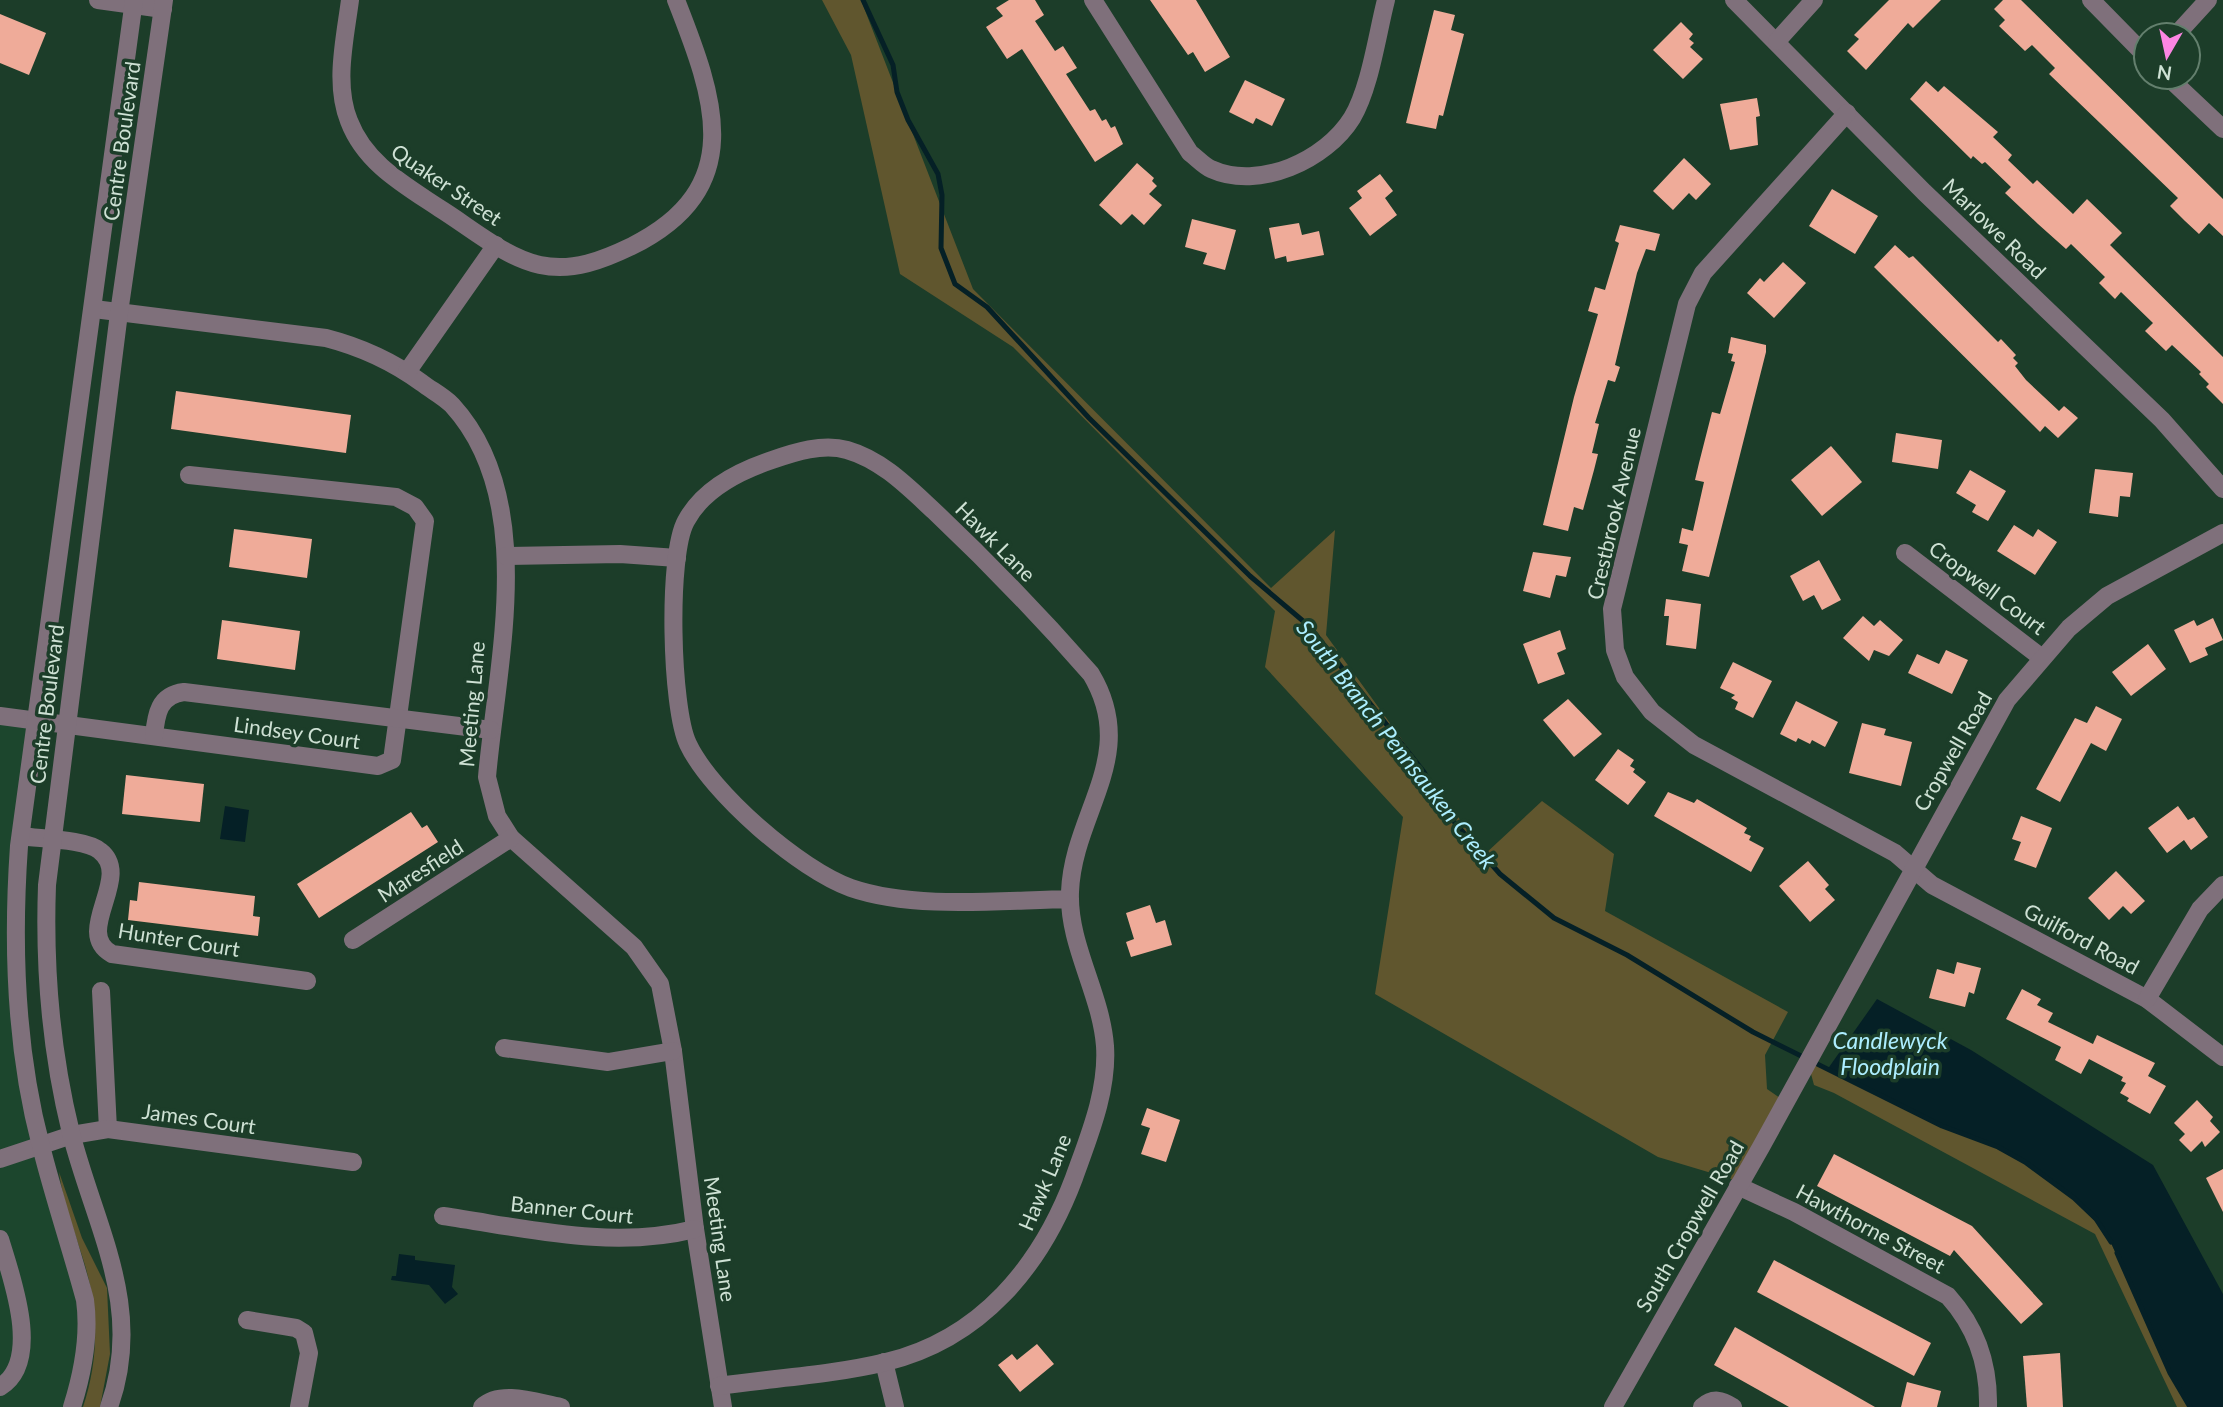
<svg xmlns="http://www.w3.org/2000/svg" width="2223" height="1407" font-family="Lato,sans-serif">
  <style>
    .built { fill: #1c462d }
    .green { fill: #60562e }
    .water { fill: #052026 }
    .lines { fill: none; stroke-linecap: round; stroke-linejoin: round }
    .stream { stroke: #052026; stroke-width: 5 }
    .building { fill: #efab99 }
    .minor { stroke: #7f707b; stroke-width: 18 }
    .labels { text-anchor: middle; dominant-baseline: central; stroke-width: 7; stroke-linejoin: round; paint-order: stroke }
    .street-label { font-size: 21px; fill: #cee1d4; stroke: #1c3d29 }
    .water-label { font-size: 23px; font-style: italic; fill: #adeeff; stroke: #1c3d29 }
  </style>
  <rect width="100%" height="100%" fill="#1c3d29"/>
  <!-- built -->
  <polygon class="built" points="0,716 38,721 19,846 18,1012 85,1300 72,1407 0,1407"/>
  <!-- green -->
  <g class="green">
    <polygon points="822,0 861,0 973,289 1271,588 1335,530 1326,635 1485,854 1542,801 1614,854 1605,911 1788,1012 1765,1055 1767,1089 1787,1103 1738,1181 1658,1157 1375,994 1403,817 1265,667 1275,611 1013,347 900,274 851,55"/>
    <polygon points="1807,1059 1942,1126 1998,1147 2051,1179 2074,1198 2107,1234 2170,1373 2190,1407 2177,1407 2095,1234 1834,1093 1814,1085"/>
    <path d="M 59,1172 L 82,1238 L 107,1288 L 110,1354 L 100,1407 L 83,1407 C 99,1359 99,1311 84,1262 C 75,1232 63,1203 59,1172 Z"/>
  </g>
  <!-- water -->
  <g class="water">
    <polygon points="225,806 249,810 245,842 220,839"/>
    <polygon points="1877,999 1971,1050 2153,1165 2223,1294 2223,1407 2190,1407 2170,1373 2107,1234 2074,1198 2051,1179 1998,1147 1942,1126 1827,1070"/>
    <polygon points="399,1254 415,1256 415,1260 455,1265 452,1287 458,1294 445,1304 429,1285 391,1280 392,1276 396,1276"/>
  </g>
  <g class="lines">
    <!-- stream -->
    <g class="stream">
      <polyline points="863,0 893,65 897,92 908,120 938,174 942,195 941,248 955,284 987,307 1089,418 1250,576 1309,626 1424,772 1455,823 1500,874 1554,918 1627,955 1753,1032 1942,1126 1998,1147 2025,1162 2074,1198 2096,1219 2111,1242"/>
      <polyline points="2117,1253 2170,1373 2190,1407"/>
    </g>
  </g>
  <!-- building -->
  <g class="building">
    <polygon points="1009,0 1035,0 1044,15 1035,21 1055,51 1063,46 1077,68 1066,74 1090,111 1095,109 1102,121 1106,119 1111,128 1115,126 1123,144 1095,162 1022,49 1007,59 986,27 1003,16 996,8"/>
    <polygon points="1150,0 1196,0 1230,57 1205,72 1193,52 1188,55"/>
    <polygon points="1889,0 1941,0 1913,28 1908,23 1866,70 1847,51 1859,39 1854,35"/>
    <polygon points="2003,0 2021,0 2223,199 2223,236 2209,223 2199,234 2185,221 2170,206 2178,198 2049,74 2055,68 2032,45 2025,51 1999,26 2005,20 1994,9"/>
    <polygon points="1434,10 1455,15 1451,30 1464,34 1443,116 1439,115 1436,129 1406,123"/>
    <polygon points="0,14 46,33 29,75 0,63"/>
    <polygon points="1681,22 1693,34 1689,39 1694,43 1690,47 1703,59 1683,79 1653,50"/>
    <polygon points="1245,80 1285,99 1272,126 1256,118 1253,124 1229,112"/>
    <polygon points="1926,81 1938,92 1944,86 1998,132 1993,137 2012,155 2008,160 2033,184 2037,180 2073,214 2087,199 2122,233 2110,245 2223,357 2223,404 2206,387 2209,384 2199,374 2201,372 2172,345 2166,351 2145,331 2153,323 2121,292 2115,299 2099,283 2105,277 2071,244 2066,249 2038,224 2005,193 2011,187 1985,162 1982,164 1973,156 1971,159 1910,99"/>
    <polygon points="1757,98 1760,116 1756,117 1758,145 1730,150 1720,104"/>
    <polygon points="1684,158 1711,184 1696,200 1689,193 1673,210 1653,191"/>
    <polygon points="1137,163 1154,178 1152,181 1157,186 1149,194 1162,205 1144,225 1132,214 1121,225 1099,205"/>
    <polygon points="1380,174 1393,191 1385,198 1397,215 1370,236 1349,208 1362,198 1357,191"/>
    <polygon points="1832,189 1878,216 1855,254 1809,226"/>
    <polygon points="1192,219 1236,230 1225,270 1203,264 1207,253 1185,247"/>
    <polygon points="1299,223 1302,235 1319,231 1324,255 1287,262 1286,256 1275,259 1269,228"/>
    <polygon points="1620,225 1660,234 1655,251 1646,249 1637,273 1615,365 1620,367 1615,382 1608,380 1595,423 1599,424 1592,453 1598,454 1594,470 1583,510 1574,507 1568,531 1543,525 1574,397 1598,314 1588,311 1595,287 1605,290 1619,243 1615,241"/>
    <polygon points="1895,245 1909,258 1913,256 1998,342 2001,339 2016,355 2013,358 2018,363 2015,366 2026,380 2059,411 2064,406 2078,418 2058,438 2045,426 2040,432 1874,267"/>
    <polygon points="1783,262 1806,283 1774,318 1747,293 1760,278 1764,282"/>
    <polygon points="1731,337 1766,345 1766,352 1709,577 1682,571 1688,545 1679,543 1682,528 1693,531 1704,482 1695,480 1699,463 1712,412 1720,414 1735,362 1731,361 1733,354 1728,353"/>
    <polygon points="176,391 351,415 346,453 171,429"/>
    <polygon points="1896,433 1942,440 1938,469 1892,462"/>
    <polygon points="1831,446 1862,482 1822,516 1791,480"/>
    <polygon points="2095,469 2133,473 2130,497 2120,496 2118,517 2089,513"/>
    <polygon points="1970,470 2006,491 1988,521 1972,512 1976,505 1956,493"/>
    <polygon points="2014,525 2033,537 2038,529 2057,542 2035,575 1997,551"/>
    <polygon points="234,529 312,539 307,578 229,567"/>
    <polygon points="1533,552 1571,557 1566,577 1556,575 1550,598 1523,591"/>
    <polygon points="1819,560 1841,600 1822,610 1814,595 1803,601 1790,576"/>
    <polygon points="1666,599 1701,604 1696,649 1666,645 1669,616 1664,616"/>
    <polygon points="1863,616 1874,626 1880,620 1903,640 1889,656 1874,650 1869,661 1843,638"/>
    <polygon points="2213,618 2223,640 2205,648 2208,655 2190,663 2174,630 2194,620 2197,626"/>
    <polygon points="222,620 300,631 295,670 217,659"/>
    <polygon points="1560,630 1566,649 1557,653 1565,674 1538,684 1523,644"/>
    <polygon points="2148,644 2166,669 2131,696 2112,672"/>
    <polygon points="1946,650 1968,660 1952,694 1908,673 1917,654 1939,664"/>
    <polygon points="1733,662 1772,681 1753,718 1735,709 1738,702 1731,698 1735,695 1720,688"/>
    <polygon points="1568,699 1602,734 1574,757 1543,720"/>
    <polygon points="1796,701 1838,722 1825,747 1812,740 1810,744 1798,738 1796,742 1780,734"/>
    <polygon points="2096,706 2122,719 2106,751 2091,743 2060,802 2036,789 2075,718 2087,723"/>
    <polygon points="1862,723 1886,729 1884,735 1912,742 1901,786 1849,773"/>
    <polygon points="1618,749 1634,760 1630,766 1635,769 1633,772 1646,782 1628,805 1595,780"/>
    <polygon points="126,775 204,784 200,822 122,814"/>
    <polygon points="1668,792 1694,803 1697,799 1747,828 1744,833 1751,836 1749,840 1764,848 1751,872 1654,816"/>
    <polygon points="2178,806 2188,820 2194,817 2208,837 2191,850 2184,840 2167,853 2148,828"/>
    <polygon points="411,812 422,828 427,825 438,842 319,918 297,884"/>
    <polygon points="2021,816 2052,828 2036,868 2014,860 2021,842 2012,839"/>
    <polygon points="1808,861 1829,885 1825,889 1835,900 1810,922 1779,886"/>
    <polygon points="2116,871 2145,901 2131,914 2123,906 2109,920 2088,898"/>
    <polygon points="139,882 255,896 253,916 260,917 258,936 128,920 130,900 137,901"/>
    <polygon points="1150,905 1156,923 1165,920 1172,945 1131,957 1126,942 1134,939 1126,913"/>
    <polygon points="1957,962 1981,968 1974,994 1969,992 1965,1007 1929,998 1937,969 1954,974"/>
    <polygon points="2022,989 2041,999 2037,1005 2053,1013 2048,1022 2093,1044 2097,1035 2155,1063 2148,1076 2166,1086 2150,1114 2127,1101 2129,1098 2120,1093 2126,1083 2121,1081 2123,1077 2089,1059 2081,1074 2055,1060 2061,1047 2006,1019"/>
    <polygon points="2197,1100 2213,1117 2210,1121 2220,1132 2205,1147 2202,1141 2191,1152 2179,1140 2185,1134 2174,1123"/>
    <polygon points="1147,1108 1180,1120 1166,1162 1141,1154 1150,1128 1141,1125"/>
    <polygon points="1834,1154 1972,1226 2043,1304 2021,1324 1954,1250 1950,1256 1817,1186"/>
    <polygon points="2223,1169 2223,1212 2206,1178"/>
    <polygon points="1774,1260 1931,1343 1914,1376 1757,1292"/>
    <polygon points="1735,1327 1875,1407 1789,1407 1714,1365"/>
    <polygon points="1037,1344 1054,1364 1020,1392 998,1365 1012,1354 1017,1360"/>
    <polygon points="2060,1353 2063,1407 2027,1407 2023,1356"/>
    <polygon points="1907,1382 1941,1391 1937,1407 1901,1407"/>
  </g>
  <g class="lines">
    <!-- minor -->
    <g class="minor">
      <polyline points="98,0 163,9"/>
      <path d="M 350,0 C 345,39 334,84 349,121 C 365,163 403,184 439,208 C 470,227 504,257 540,265 C 573,272 603,260 632,246 C 748,188 715,99 676,0"/>
      <path d="M 1093,0 L 1190,153 C 1197,158 1204,166 1211,169 C 1259,191 1326,160 1352,118 C 1370,88 1377,35 1386,0"/>
      <polyline points="1734,0 1924,192 2162,420 2223,489"/>
      <polyline points="2091,0 2146,56"/>
      <polyline points="2176,35 2208,0"/>
      <polyline points="1777,41 1814,0"/>
      <polyline points="2168,77 2223,129"/>
      <polyline points="1847,113 1703,273 1687,304 1612,609 1615,650 1625,677 1652,712 1694,745 1895,853 1932,885 2147,999 2223,1057"/>
      <path d="M 94,309 L 326,338 C 361,347 392,361 422,383 C 431,390 443,396 452,405 C 539,500 497,662 487,777 L 497,816 L 511,838 L 634,947 L 660,984 L 673,1051 L 695,1229 L 723,1407"/>
      <polyline points="407,372 496,245"/>
      <polyline points="1905,553 2042,658"/>
      <polyline points="506,556 620,554 677,558"/>
      <polyline points="0,716 378,766 392,760 425,521 415,507 396,497 189,475"/>
      <path d="M 154,736 C 156,714 159,695 184,692 L 491,730"/>
      <path d="M 21,836 C 39,839 86,839 100,851 C 134,877 72,932 112,954 L 307,981"/>
      <polyline points="353,940 511,838"/>
      <polyline points="101,991 108,1129"/>
      <polyline points="2147,999 2200,909 2223,885"/>
      <polyline points="504,1048 608,1062 673,1051"/>
      <polyline points="0,1159 72,1135 108,1129 353,1162"/>
      <path d="M 1738,1186 L 1794,1212 L 1948,1296 C 1976,1327 1989,1364 1988,1407"/>
      <path d="M 443,1216 C 526,1228 612,1250 695,1229"/>
      <path d="M 0,1239 C 11,1276 43,1361 0,1387"/>
      <polyline points="247,1320 296,1328 304,1333 309,1353 299,1407"/>
      <polyline points="884,1362 895,1407"/>
      <path d="M 719,1386 C 774,1378 832,1375 886,1362 C 981,1339 1041,1266 1074,1178 C 1089,1136 1108,1091 1105,1046 C 1101,993 1068,945 1070,892 C 1073,812 1140,756 1091,674 C 1041,617 989,563 934,511 C 908,487 882,460 847,450 C 823,443 795,452 772,460 C 739,471 703,489 686,521 C 667,555 671,709 688,744 C 711,793 800,870 851,888 C 915,910 1003,900 1070,899"/>
      <path d="M 72,1407 C 83,1372 90,1336 85,1300 C 71,1248 54,1198 41,1146 C 15,1048 12,946 19,846 L 134,0"/>
      <path d="M 109,1407 C 145,1307 95,1227 71,1133 C 51,1052 44,968 47,885 L 119,313 L 164,0"/>
      <path d="M 482,1407 C 501,1389 538,1403 561,1407"/>
      <polyline points="1613,1407 1761,1147 2007,700 2069,628 2107,596 2223,533"/>
      <path d="M 1702,1407 C 1713,1397 1722,1400 1733,1407"/>
    </g>
  </g>
  <g class="labels">
    <!-- street labels -->
    <g class="street-label">
      <text transform="translate(121 141) rotate(-82)">Centre Boulevard</text>
      <text transform="translate(447 184) rotate(34)">Quaker Street</text>
      <text transform="translate(1995 228) rotate(44)">Marlowe Road</text>
      <text transform="translate(1613 513) rotate(-77)">Crestbrook Avenue</text>
      <text transform="translate(996 541) rotate(45)">Hawk Lane</text>
      <text transform="translate(1988 587) rotate(37)">Cropwell Court</text>
      <text transform="translate(46 704) rotate(-83)">Centre Boulevard</text>
      <text transform="translate(471 704) rotate(-85)">Meeting Lane</text>
      <text transform="translate(297 732) rotate(8)">Lindsey Court</text>
      <text transform="translate(1952 751) rotate(-60)">Cropwell Road</text>
      <text transform="translate(420 870) rotate(-33)">Maresfield</text>
      <text transform="translate(2082 938) rotate(28)">Guilford Road</text>
      <text transform="translate(179 939) rotate(9)">Hunter Court</text>
      <text transform="translate(199 1118) rotate(8)">James Court</text>
      <text transform="translate(1044 1182) rotate(-67)">Hawk Lane</text>
      <text transform="translate(572 1209) rotate(6)">Banner Court</text>
      <text transform="translate(1689 1226) rotate(-60)">South Cropwell Road</text>
      <text transform="translate(1871 1228) rotate(28)">Hawthorne Street</text>
      <text transform="translate(721 1239) rotate(82)">Meeting Lane</text>
    </g>
    <!-- water labels -->
    <g class="water-label">
      <text transform="translate(1397 744) rotate(52)">South Branch Pennsauken Creek</text>
      <text x="1890" y="1040">Candlewyck<tspan x="1890" dy="26">Floodplain</tspan></text>
    </g>
  </g>
  <!-- north arrow -->
  <g transform="translate(2167 56) rotate(189)"><circle r="33" fill="#1c3d29" stroke="#637f6d" stroke-width="2"/>
  <path d="M0-5L12 26L0 18L-12 26Z" fill="#fc86e3"/>
  <text y="-10" font-size="19" font-weight="bold" text-anchor="middle" fill="#cee1d4">N</text>
  </g>
</svg>
